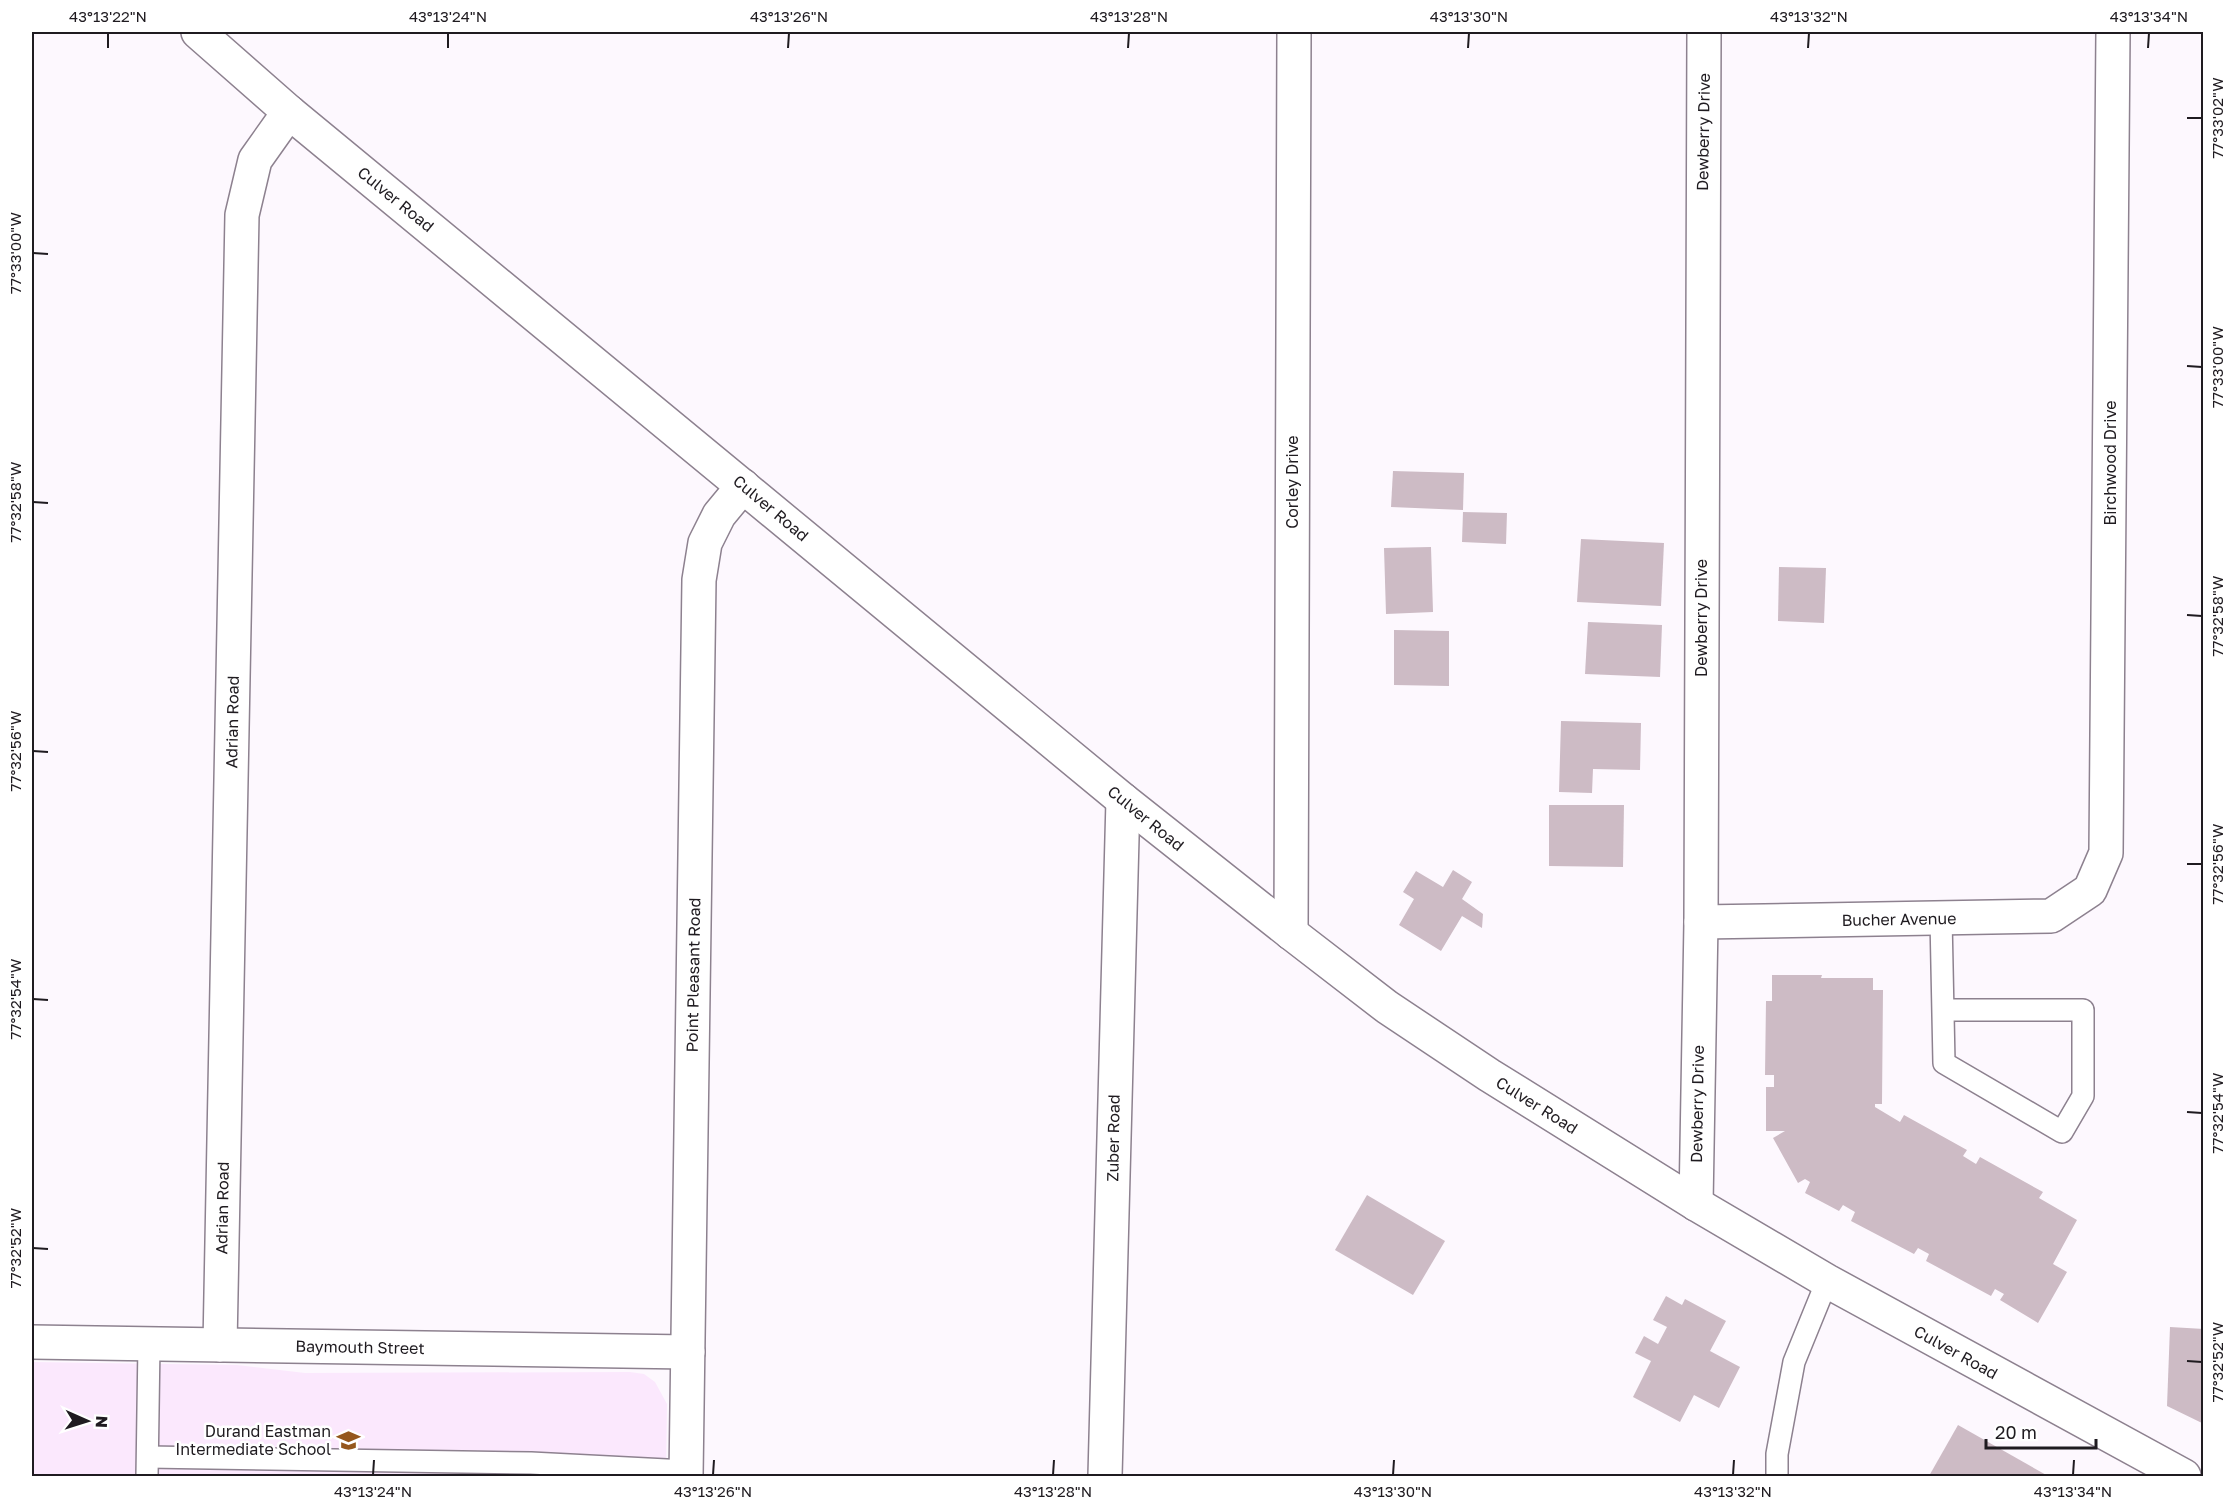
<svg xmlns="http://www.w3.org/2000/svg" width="2235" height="1508" font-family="'Golos Text',sans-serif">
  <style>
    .built { fill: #fbe8fd }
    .building { fill: #cdbbc5 }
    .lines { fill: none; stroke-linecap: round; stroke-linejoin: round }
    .lane-casing { stroke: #8d818f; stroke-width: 24 }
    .street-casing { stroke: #8d818f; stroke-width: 36 }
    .secondary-casing { stroke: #8d818f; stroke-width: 36 }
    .lane { stroke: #fff; stroke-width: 21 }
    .street { stroke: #fff; stroke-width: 33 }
    .secondary { stroke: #fff; stroke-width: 33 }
    .ticks { fill: none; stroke: #1f1b20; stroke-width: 2 }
    .labels { text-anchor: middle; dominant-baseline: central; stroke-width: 5; stroke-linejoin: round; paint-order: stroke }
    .street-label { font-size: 16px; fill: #1f1b20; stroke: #fff }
    .poi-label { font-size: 16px; fill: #1f1b20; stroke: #fff; text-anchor: end }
    .neatline { fill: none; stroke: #1f1b20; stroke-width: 2 }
    .ticks-label { font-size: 15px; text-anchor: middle; fill: #1f1b20 }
  </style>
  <rect width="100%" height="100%" fill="#fdf8fe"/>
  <!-- built -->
  <polygon class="built" points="32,1362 237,1365 305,1373 630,1372 644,1374 655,1382 667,1404 666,1476 32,1476"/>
  <!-- building -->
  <g class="building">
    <polygon points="1393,471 1464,473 1463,510 1391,507"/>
    <polygon points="1463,512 1507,513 1506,544 1462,542"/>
    <polygon points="1581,539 1664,543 1661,606 1577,602"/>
    <polygon points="1431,547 1433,612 1386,614 1384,548"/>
    <polygon points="1779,567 1826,568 1824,623 1778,621"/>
    <polygon points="1588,622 1662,625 1660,677 1585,674"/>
    <polygon points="1394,630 1449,631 1449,686 1394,685"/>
    <polygon points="1561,721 1641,723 1640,770 1593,769 1592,793 1559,792"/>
    <polygon points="1549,805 1624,805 1623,867 1549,866"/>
    <polygon points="1453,870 1472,882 1462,899 1483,914 1482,928 1462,916 1441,951 1399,925 1414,899 1403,892 1416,871 1443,887"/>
    <polygon points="1772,975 1822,975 1821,978 1873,978 1873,990 1883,990 1882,1104 1875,1104 1875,1107 1900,1122 1904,1115 1967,1150 1963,1156 1976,1164 1980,1157 2043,1192 2039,1198 2077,1220 2053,1264 2067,1272 2038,1323 2000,1300 2004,1294 1995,1289 1991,1296 1926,1261 1929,1254 1918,1248 1914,1254 1851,1221 1855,1212 1843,1205 1839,1211 1805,1193 1810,1182 1805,1179 1798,1183 1773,1138 1785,1131 1766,1131 1766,1087 1774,1087 1774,1075 1765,1075 1766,1001 1772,1001"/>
    <polygon points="1367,1195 1445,1241 1413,1295 1335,1250"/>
    <polygon points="1666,1296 1682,1305 1685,1299 1726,1321 1710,1351 1740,1367 1719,1408 1694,1395 1680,1422 1633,1397 1651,1361 1635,1353 1644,1336 1658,1344 1667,1327 1653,1320"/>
    <polygon points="2170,1327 2204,1329 2204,1424 2167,1406"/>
    <polygon points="1958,1425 2048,1476 1929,1476"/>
  </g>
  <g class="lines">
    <defs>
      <g id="lane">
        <polyline points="1941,918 1944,1063 2062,1132 2083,1096 2083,1010 1943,1010"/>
        <polyline points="148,1457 531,1463 686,1471"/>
        <polyline points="147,1476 149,1344"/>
        <polyline points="1777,1476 1777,1454 1794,1362 1827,1281"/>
      </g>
      <g id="street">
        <polyline points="1701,922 2051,916 2090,890 2106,853 2113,32"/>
        <polyline points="1291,933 1294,32"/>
        <polyline points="1696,1204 1701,922 1704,32"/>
        <polyline points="32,1342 688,1352"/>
        <polyline points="220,1345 242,215 255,160 289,112"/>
        <polyline points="686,1476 699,580 705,543 719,515 743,486"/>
        <polyline points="1105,1476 1123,800"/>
      </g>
      <polyline id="secondary" points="198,32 289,112 1123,800 1291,933 1387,1007 1489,1075 1696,1204 1827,1281 2184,1476"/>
    </defs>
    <!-- lane casing -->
    <use href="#lane" class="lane-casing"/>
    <!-- street casing -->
    <use href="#street" class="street-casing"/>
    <!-- secondary casing -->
    <use href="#secondary" class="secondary-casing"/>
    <!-- lane -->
    <use href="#lane" class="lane"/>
    <!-- street -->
    <use href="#street" class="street"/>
    <!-- secondary -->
    <use href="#secondary" class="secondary"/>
  </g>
  <!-- ticks -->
  <path class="ticks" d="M 108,48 L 108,33M 448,48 L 448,33M 788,48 L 789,33M 1128,48 L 1129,33M 1468,48 L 1469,33M 1808,48 L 1809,33M 2148,48 L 2149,33M 2187,118 L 2202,118M 33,253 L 48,254M 2187,366 L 2202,367M 33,502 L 48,503M 2187,615 L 2202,616M 33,751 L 48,752M 2187,864 L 2202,864M 33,999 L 48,1000M 2187,1112 L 2202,1113M 33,1248 L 48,1249M 2187,1361 L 2202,1362M 373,1475 L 374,1460M 713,1475 L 714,1460M 1053,1475 L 1054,1460M 1393,1475 L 1394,1460M 1733,1475 L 1734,1460M 2073,1475 L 2074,1460"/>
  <!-- icons -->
  <defs>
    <symbol id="school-bare" viewBox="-9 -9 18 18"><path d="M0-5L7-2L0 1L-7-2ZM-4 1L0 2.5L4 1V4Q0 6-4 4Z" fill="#95571d" stroke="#fff" stroke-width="2.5" paint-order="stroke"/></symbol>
  </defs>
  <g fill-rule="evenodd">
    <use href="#school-bare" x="332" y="1424" width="33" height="33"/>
  </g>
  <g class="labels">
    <!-- street labels -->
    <g class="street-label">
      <text transform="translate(1703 132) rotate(-89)">Dewberry Drive</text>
      <text transform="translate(396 199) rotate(39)">Culver Road</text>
      <text transform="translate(2110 463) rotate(-90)">Birchwood Drive</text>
      <text transform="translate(1292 482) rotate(-90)">Corley Drive</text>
      <text transform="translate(771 508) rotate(40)">Culver Road</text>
      <text transform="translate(1701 618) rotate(-90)">Dewberry Drive</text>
      <text transform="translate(232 722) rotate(-89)">Adrian Road</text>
      <text transform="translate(1146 818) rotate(39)">Culver Road</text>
      <text transform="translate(1899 919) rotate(-1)">Bucher Avenue</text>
      <text transform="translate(693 975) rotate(-89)">Point Pleasant Road</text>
      <text transform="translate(1697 1104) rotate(-89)">Dewberry Drive</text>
      <text transform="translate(1537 1105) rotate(32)">Culver Road</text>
      <text transform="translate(1113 1138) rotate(-89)">Zuber Road</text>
      <text transform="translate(222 1208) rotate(-89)">Adrian Road</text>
      <text transform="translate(360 1347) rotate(1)">Baymouth Street</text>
      <text transform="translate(1956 1352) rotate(29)">Culver Road</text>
    </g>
    <!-- poi labels -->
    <g class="poi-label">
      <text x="331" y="1431">Durand Eastman<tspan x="331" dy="18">Intermediate School</tspan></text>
    </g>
  </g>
  <!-- border -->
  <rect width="2235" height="1508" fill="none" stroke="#ffffff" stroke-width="66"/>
  <!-- north arrow -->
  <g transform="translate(87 1421) rotate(93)" stroke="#ffffff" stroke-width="4.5" paint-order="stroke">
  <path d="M0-4.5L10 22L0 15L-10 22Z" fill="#1f1b20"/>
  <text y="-9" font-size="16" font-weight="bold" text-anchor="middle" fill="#1f1b20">N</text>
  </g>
  <!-- scale -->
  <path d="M1986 1439v9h110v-9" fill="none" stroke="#1f1b20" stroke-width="3"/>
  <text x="1995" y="1439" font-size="18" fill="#1f1b20" stroke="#ffffff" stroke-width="4.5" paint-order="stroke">20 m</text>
  <rect x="33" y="33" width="2169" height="1442" class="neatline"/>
  <g class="ticks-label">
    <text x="108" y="22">43°13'22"N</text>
    <text x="448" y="22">43°13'24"N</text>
    <text x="789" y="22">43°13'26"N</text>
    <text x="1129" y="22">43°13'28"N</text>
    <text x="1469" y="22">43°13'30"N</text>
    <text x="1809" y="22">43°13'32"N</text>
    <text x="2149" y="22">43°13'34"N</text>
    <text transform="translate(2218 118) rotate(-90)" y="5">77°33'02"W</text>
    <text transform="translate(16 253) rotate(-90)" y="5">77°33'00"W</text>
    <text transform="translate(2218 367) rotate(-90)" y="5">77°33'00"W</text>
    <text transform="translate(16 502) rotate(-90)" y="5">77°32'58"W</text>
    <text transform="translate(2218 616) rotate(-90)" y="5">77°32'58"W</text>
    <text transform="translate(16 751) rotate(-90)" y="5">77°32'56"W</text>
    <text transform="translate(2218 864) rotate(-90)" y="5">77°32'56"W</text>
    <text transform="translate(16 999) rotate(-90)" y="5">77°32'54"W</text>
    <text transform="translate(2218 1113) rotate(-90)" y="5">77°32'54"W</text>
    <text transform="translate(16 1248) rotate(-90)" y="5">77°32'52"W</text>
    <text transform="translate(2218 1362) rotate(-90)" y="5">77°32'52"W</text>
    <text x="373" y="1497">43°13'24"N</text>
    <text x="713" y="1497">43°13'26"N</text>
    <text x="1053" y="1497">43°13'28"N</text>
    <text x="1393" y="1497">43°13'30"N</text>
    <text x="1733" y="1497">43°13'32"N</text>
    <text x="2073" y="1497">43°13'34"N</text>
  </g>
</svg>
